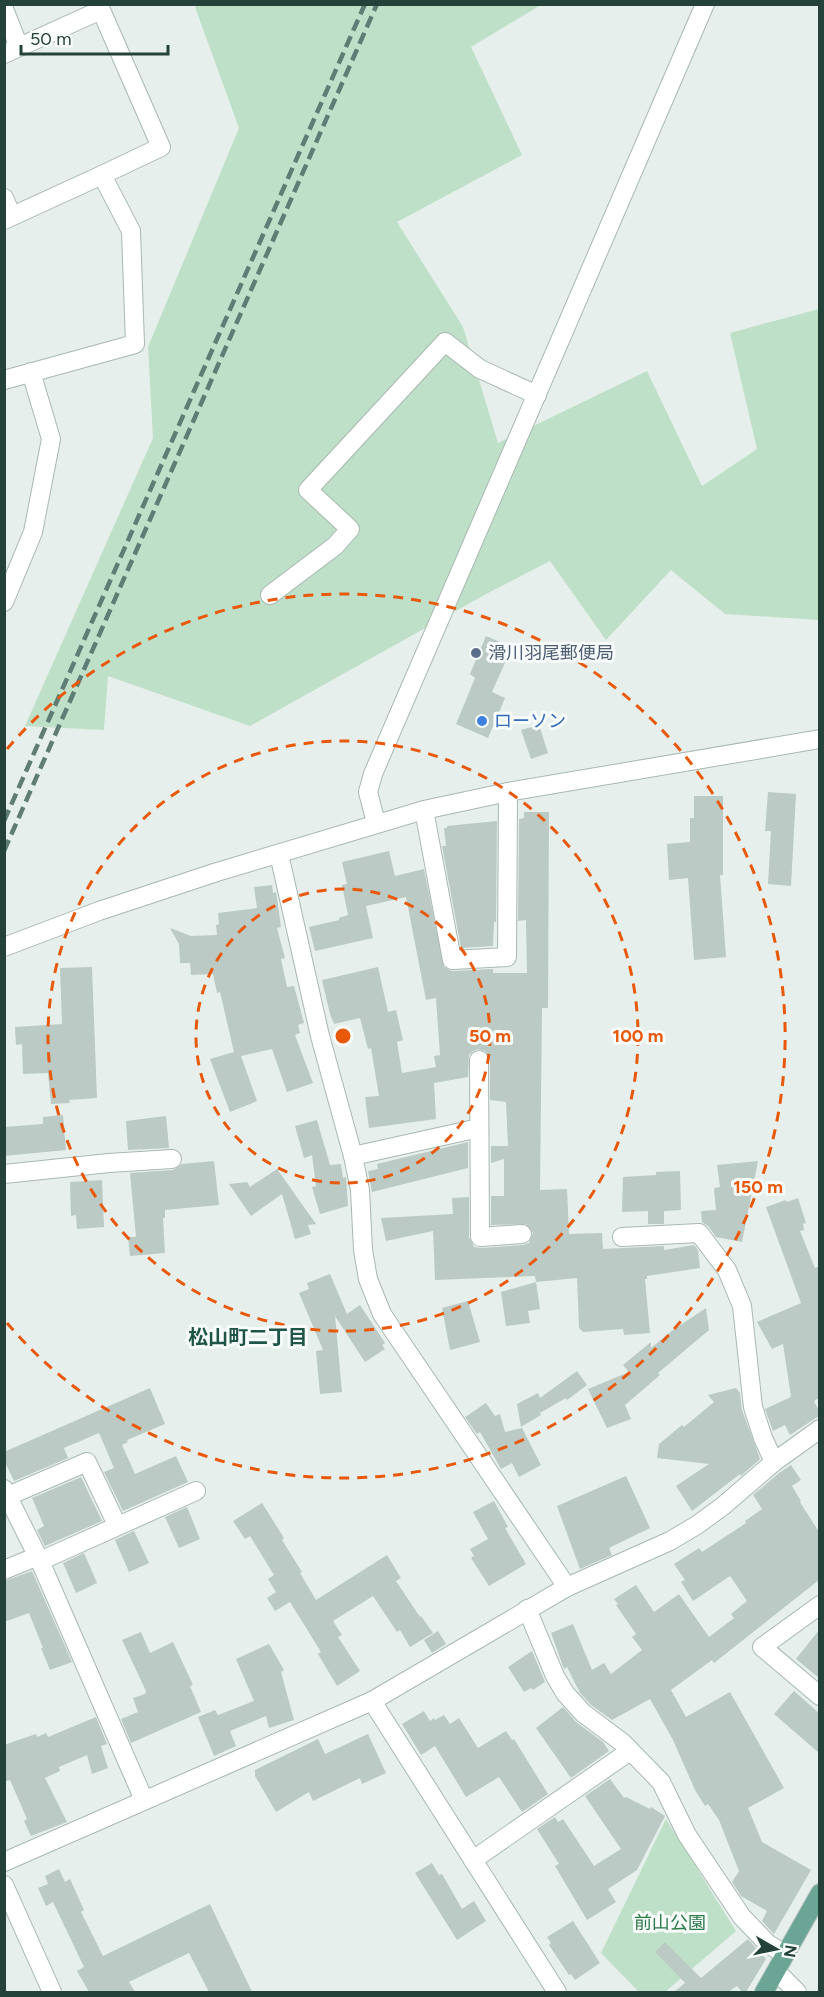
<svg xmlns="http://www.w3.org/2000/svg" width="824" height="1997" font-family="Figtree,'Noto Sans JP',sans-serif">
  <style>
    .green { fill: #bfe0c8 }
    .building { fill: #bbcac4 }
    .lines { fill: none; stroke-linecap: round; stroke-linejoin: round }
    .minor-casing { stroke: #a8b8b2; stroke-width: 20 }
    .major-casing { stroke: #c2cac8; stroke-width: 20 }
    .minor { stroke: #fff; stroke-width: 18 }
    .major { stroke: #6aa596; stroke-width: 18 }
    .rail { stroke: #5f7d75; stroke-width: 4.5; stroke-dasharray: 12 6; stroke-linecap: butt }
    .ring { fill: none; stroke: #e8590c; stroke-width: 3; stroke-dasharray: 10 8 }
    .service-dot { fill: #5c6f8a; stroke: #f7fbf9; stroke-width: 2 }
    .shop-dot { fill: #3f7fe0; stroke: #f7fbf9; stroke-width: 2 }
    .labels { text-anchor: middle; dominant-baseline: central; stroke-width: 6; stroke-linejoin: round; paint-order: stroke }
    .service-label { font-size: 18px; fill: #4e5e75; stroke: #f7fbf9; text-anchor: start }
    .shop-label { font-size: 18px; fill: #366cbe; stroke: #f7fbf9; text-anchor: start }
    .park-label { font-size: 18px; fill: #2d7a4b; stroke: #f7fbf9 }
    .neighbourhood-label { font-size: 20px; font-weight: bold; fill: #1f5548; stroke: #f7fbf9 }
    .centre { fill: #e8590c; stroke: #f7fbf9; stroke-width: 3 }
    .ring-label { font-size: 18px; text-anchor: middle; font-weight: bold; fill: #e8590c; stroke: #f7fbf9; stroke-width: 6; stroke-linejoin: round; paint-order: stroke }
  </style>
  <rect width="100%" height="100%" fill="#e6efeb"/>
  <!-- green -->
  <g class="green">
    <polygon points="198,5 541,5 471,47 522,155 397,222 463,327 498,443 647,371 702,486 757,449 730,333 819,309 819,620 725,614 671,570 606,640 550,561 488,593 250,726 108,676 104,730 25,726 153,438 148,347 239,128 195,7"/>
    <polygon points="666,1819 736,1931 665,1992 639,1992 601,1953"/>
  </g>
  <!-- building -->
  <g class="building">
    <polygon points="486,636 512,647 492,692 505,698 488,738 456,724 475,678 470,674"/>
    <polygon points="539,725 548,753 531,759 521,730"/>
    <polygon points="768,792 796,794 791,886 768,884 771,831 765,831"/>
    <polygon points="694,796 723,796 723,875 720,875 726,957 694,960 688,878 669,880 667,844 690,842 690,818 694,818"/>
    <polygon points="524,812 549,812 548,1008 542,1008 540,1190 567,1189 569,1234 602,1233 603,1249 664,1246 664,1250 694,1245 698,1250 700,1268 647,1276 647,1279 645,1279 650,1333 624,1335 623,1329 583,1332 579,1328 577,1278 536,1282 540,1309 528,1311 530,1323 506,1326 501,1292 536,1282 535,1276 435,1280 433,1231 386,1241 381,1218 453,1214 452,1198 469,1197 469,1237 474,1247 481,1248 523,1245 529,1243 533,1233 526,1224 491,1225 491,1196 504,1196 504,1159 491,1163 491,1146 508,1146 506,1102 490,1100 490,1059 485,1051 478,1049 473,1051 469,1055 468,1077 434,1083 436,1119 369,1128 365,1097 379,1096 371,1048 368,1049 360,1018 334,1024 330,1014 322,980 378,967 388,1012 396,1010 403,1040 397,1042 402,1073 436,1067 434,1056 440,1055 436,998 426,1000 406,897 366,906 373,938 315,951 309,927 339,920 339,918 348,915 342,885 347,884 342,862 389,851 395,876 424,869 444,967 452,971 493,969 493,973 527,973 526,920 518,921 519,819 524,818"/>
    <polygon points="497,821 496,922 494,922 493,946 461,948 442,846 446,846 444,828 447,828 447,826"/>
    <polygon points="272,885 273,893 276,892 277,898 281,927 277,928 285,958 281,959 287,987 294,986 304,1023 298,1025 300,1033 295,1035 313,1083 287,1092 272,1049 241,1056 257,1101 230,1112 210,1059 234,1052 220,992 217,993 213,974 191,975 190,963 180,963 179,944 170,928 191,936 217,935 216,925 219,924 218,913 257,908 254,887"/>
    <polygon points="92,967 97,1098 69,1100 70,1103 51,1104 48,1073 23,1074 22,1044 16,1045 15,1027 62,1024 60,968"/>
    <polygon points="63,1115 66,1150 4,1156 4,1127 43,1124 43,1117"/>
    <polygon points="166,1116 169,1148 128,1150 126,1121"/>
    <polygon points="317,1120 330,1165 341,1164 343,1178 346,1177 348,1206 320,1214 312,1187 316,1186 312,1155 304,1158 295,1126"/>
    <polygon points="468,1142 468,1168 372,1192 368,1171 378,1169 377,1164"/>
    <polygon points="214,1161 219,1205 165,1210 165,1218 163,1218 165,1253 130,1256 128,1237 136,1237 130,1173 173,1170 182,1164"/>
    <polygon points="758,1161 742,1242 716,1237 708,1226 702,1222 701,1211 716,1210 714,1188 720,1187 717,1165"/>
    <polygon points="277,1169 316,1224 308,1225 311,1234 295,1239 282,1194 251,1216 229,1184 247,1182 250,1187"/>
    <polygon points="680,1171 681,1210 664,1211 664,1224 648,1224 648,1211 622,1212 623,1177 656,1175 656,1172"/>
    <polygon points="102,1180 104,1227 77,1229 76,1215 71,1216 70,1182"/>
    <polygon points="798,1198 806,1223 803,1224 804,1230 800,1231 815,1268 819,1266 819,1398 814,1401 819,1411 819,1416 790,1435 785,1425 773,1431 765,1409 791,1397 783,1344 772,1349 757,1322 801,1303 766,1207 786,1200 787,1202"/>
    <polygon points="330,1274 347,1314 360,1305 385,1343 382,1345 385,1349 365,1362 335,1316 342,1392 320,1394 316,1351 323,1350 299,1293 309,1289 307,1283"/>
    <polygon points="468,1301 480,1342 450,1350 442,1308"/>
    <polygon points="706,1308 709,1330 658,1373 660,1375 625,1405 631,1419 607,1428 588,1389 629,1372 623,1365 651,1342 651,1348 673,1330"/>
    <polygon points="577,1371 587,1385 567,1400 566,1398 540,1413 541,1415 521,1427 517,1404 538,1393 540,1398"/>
    <polygon points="150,1388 165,1424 127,1440 128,1442 122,1445 135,1474 176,1456 188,1482 123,1511 104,1472 114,1468 99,1433 64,1448 68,1458 14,1481 4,1460 4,1452"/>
    <polygon points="736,1388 740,1393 742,1410 760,1459 741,1476 740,1474 692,1511 676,1486 709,1464 657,1458 659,1444 682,1425 684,1427 714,1402 708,1395"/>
    <polygon points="486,1403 495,1416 500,1414 505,1432 522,1428 541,1465 519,1477 512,1463 501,1469 480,1432 477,1434 465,1417"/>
    <polygon points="791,1465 801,1480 792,1486 801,1501 800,1502 819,1532 819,1580 714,1663 712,1660 671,1690 686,1717 730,1692 784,1788 748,1808 762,1842 811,1870 774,1934 762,1921 767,1911 741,1896 732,1882 739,1871 719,1820 708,1804 705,1806 695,1790 673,1740 650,1699 612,1720 591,1705 580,1693 567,1667 564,1669 551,1633 573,1624 592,1670 604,1663 611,1674 642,1650 632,1637 636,1634 616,1605 618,1604 614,1599 636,1585 654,1612 679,1594 709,1637 734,1618 731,1614 747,1601 730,1576 693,1601 681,1582 685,1580 674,1564 699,1548 702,1552 746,1523 745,1521 762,1509 753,1495 779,1473"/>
    <polygon points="626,1476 650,1528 609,1548 612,1555 580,1569 557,1506"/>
    <polygon points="81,1477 102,1521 45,1546 37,1530 44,1526 32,1498"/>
    <polygon points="494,1501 508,1527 505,1528 526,1564 489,1586 471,1558 474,1556 470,1549 488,1539 473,1512"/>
    <polygon points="262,1503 284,1538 282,1540 302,1572 300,1573 316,1600 387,1555 401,1578 396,1581 420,1617 421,1616 433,1633 410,1647 400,1630 397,1632 373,1596 333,1621 342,1635 338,1637 360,1671 337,1686 318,1654 321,1652 290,1602 275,1611 267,1598 276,1592 268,1579 274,1575 250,1536 245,1539 233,1521"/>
    <polygon points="187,1507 200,1539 179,1548 165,1517"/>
    <polygon points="134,1531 149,1563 129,1572 115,1540"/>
    <polygon points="84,1553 97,1583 76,1593 63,1563"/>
    <polygon points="32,1571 72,1662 50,1670 41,1648 43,1648 29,1613 4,1622 4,1581"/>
    <polygon points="819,1630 819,1678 796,1659"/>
    <polygon points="438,1631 446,1644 432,1653 424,1640"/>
    <polygon points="141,1632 150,1653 173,1642 193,1685 190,1686 201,1712 131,1743 121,1719 138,1712 133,1698 145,1694 146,1691 122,1640"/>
    <polygon points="269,1644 284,1670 281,1672 294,1720 269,1728 266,1716 230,1731 236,1746 214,1756 198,1717 215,1710 218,1715 254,1701 236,1659"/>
    <polygon points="532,1651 545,1682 533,1690 531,1688 524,1692 508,1667"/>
    <polygon points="794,1691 819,1713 819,1753 774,1714"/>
    <polygon points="563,1707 576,1722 603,1742 609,1751 571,1778 536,1728"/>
    <polygon points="424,1711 430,1721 434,1718 435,1720 444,1715 450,1724 459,1718 478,1748 506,1731 512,1740 514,1739 548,1794 522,1812 499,1777 466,1797 435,1746 421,1755 402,1724"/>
    <polygon points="96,1717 107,1744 101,1746 108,1768 92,1774 87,1755 59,1767 60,1771 45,1778 67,1822 31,1836 24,1821 27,1819 10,1780 4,1782 4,1745 36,1734 37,1737 46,1733 48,1737"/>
    <polygon points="368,1734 386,1773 362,1784 360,1778 313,1801 309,1792 276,1812 255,1776 255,1770 318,1739 325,1754"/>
    <polygon points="610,1779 624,1798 626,1797 650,1809 651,1807 665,1816 637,1870 608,1889 616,1902 587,1920 555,1866 559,1864 537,1829 555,1817 558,1822 563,1819 594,1866 621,1849 585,1796"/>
    <polygon points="432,1863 439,1875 442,1874 462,1909 474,1901 486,1921 457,1940 415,1873"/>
    <polygon points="59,1869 65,1882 70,1879 84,1910 81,1912 103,1956 210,1904 252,1992 209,1992 189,1953 129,1982 135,1992 89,1992 77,1971 84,1967 53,1902 46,1906 38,1888 48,1884 45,1876"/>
    <polygon points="573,1921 600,1963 575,1980 571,1974 569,1975 549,1945 551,1943 547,1937"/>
    <polygon points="748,1939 766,1959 746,1992 742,1992 737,1986 728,1992 674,1992 685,1983 655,1952 665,1942 701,1978"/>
  </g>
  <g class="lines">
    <defs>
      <g id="minor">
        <polyline points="4,9 19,47"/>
        <polyline points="4,54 101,10 161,147 102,175"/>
        <polyline points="4,198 12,216"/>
        <polyline points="4,220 102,175 131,231 135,344 4,380"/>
        <polyline points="270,595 335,546 350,529 308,490 445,342 480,369 537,395"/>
        <polyline points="4,602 33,532 51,439 31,372"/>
        <polyline points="424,810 452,960 507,957 508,792"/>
        <polyline points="376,823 368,792 373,774 705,4"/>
        <polyline points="279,854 320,1036 353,1156 360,1190 363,1250 368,1279 382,1314 567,1587"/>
        <polyline points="4,947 99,911 217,872 424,810 508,792 820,739"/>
        <polyline points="479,1060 480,1237 522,1234"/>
        <polyline points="353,1156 479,1128"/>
        <polyline points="4,1174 109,1163 172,1159"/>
        <polyline points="622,1237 699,1233 727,1270 742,1306 753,1407 763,1438 774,1462"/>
        <polyline points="4,1489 40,1561 144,1800"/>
        <polyline points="8,1496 87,1462 117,1525"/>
        <polyline points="40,1561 196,1491"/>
        <polyline points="4,1570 38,1556"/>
        <polyline points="820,1605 762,1647 820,1696"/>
        <polyline points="527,1609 555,1676 565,1693 583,1713 623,1743 661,1782 687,1835 742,1917 768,1944 785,1954"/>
        <polyline points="372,1701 557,1992"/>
        <polyline points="473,1860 630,1751"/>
        <polyline points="4,1862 372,1701 567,1587 670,1541 697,1525 723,1506 774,1462 820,1429"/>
        <polyline points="4,1885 52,1992"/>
        <polyline points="776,1971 797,1992"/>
      </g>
      <polyline id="major" points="764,1992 820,1893"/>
    </defs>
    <!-- minor casing -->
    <use href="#minor" class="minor-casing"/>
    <!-- major casing -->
    <use href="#major" class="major-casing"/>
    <!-- minor -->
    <use href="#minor" class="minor"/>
    <!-- major -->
    <use href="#major" class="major"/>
    <!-- rail -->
    <g class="rail">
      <polyline points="4,821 365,4"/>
      <polyline points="4,851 377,4"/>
    </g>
  </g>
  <!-- distance rings -->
  <g class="ring">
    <circle cx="343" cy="1036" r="147"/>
    <circle cx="343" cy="1036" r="295"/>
    <path d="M7 749A442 442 0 1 1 7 1323"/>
  </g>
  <!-- markers -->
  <circle class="service-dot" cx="476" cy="653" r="6"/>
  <circle class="shop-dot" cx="482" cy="721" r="6"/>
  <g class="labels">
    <!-- service labels -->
    <g class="service-label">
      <text x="488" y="653">滑川羽尾郵便局</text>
    </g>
    <!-- shop labels -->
    <g class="shop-label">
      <text x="494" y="721">ローソン</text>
    </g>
    <!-- park labels -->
    <g class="park-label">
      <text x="670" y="1923">前山公園</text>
    </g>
    <!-- neighbourhood labels -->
    <g class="neighbourhood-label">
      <text x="248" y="1337">松山町二丁目</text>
    </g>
  </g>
  <circle cx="343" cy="1036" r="9" class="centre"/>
  <g class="ring-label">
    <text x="490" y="1042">50 m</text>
    <text x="638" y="1042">100 m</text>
    <text x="758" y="1193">150 m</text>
  </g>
  <!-- border -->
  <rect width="824" height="1997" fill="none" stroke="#24423a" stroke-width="12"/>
  <!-- north arrow -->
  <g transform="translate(776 1949) rotate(99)" stroke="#f7fbf9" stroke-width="4.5" paint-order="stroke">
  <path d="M0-4.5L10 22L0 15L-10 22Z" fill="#24423a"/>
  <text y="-9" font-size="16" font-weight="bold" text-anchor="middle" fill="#24423a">N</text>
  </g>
  <!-- scale -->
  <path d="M21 45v9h147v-9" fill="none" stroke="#24423a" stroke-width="3"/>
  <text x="30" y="45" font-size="18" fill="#24423a" stroke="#f7fbf9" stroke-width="4.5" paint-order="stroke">50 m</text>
</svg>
